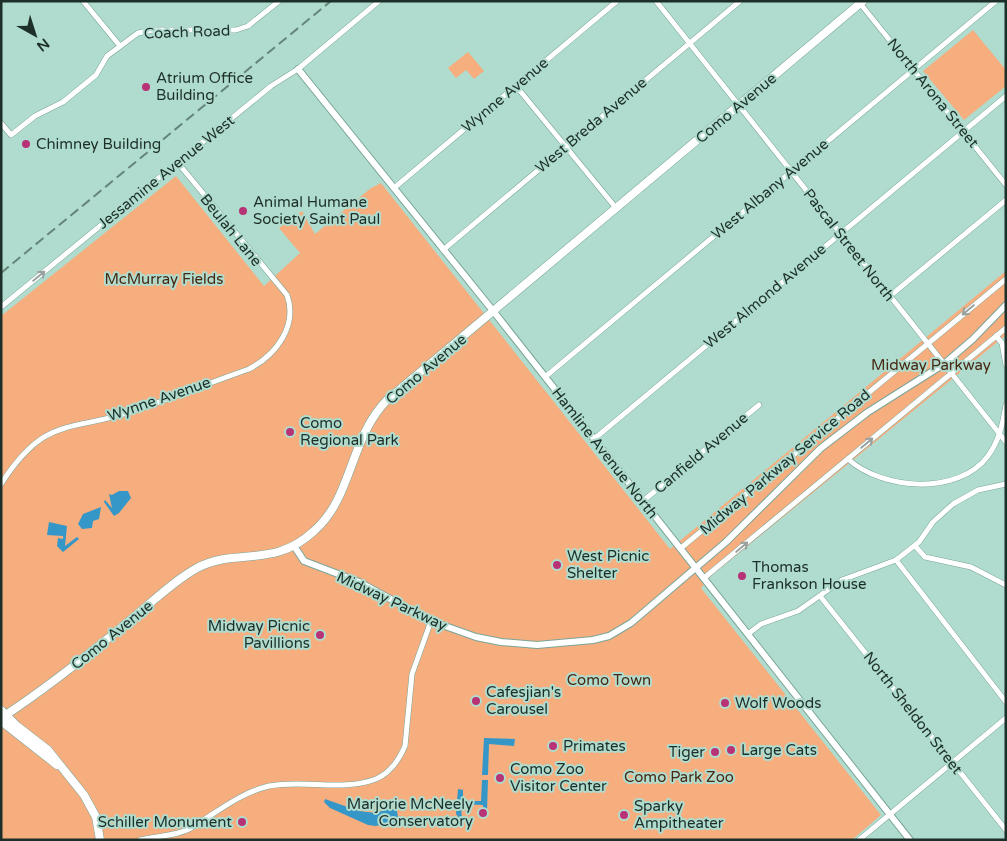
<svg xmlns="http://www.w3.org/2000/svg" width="1007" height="841" font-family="'Varela Round',sans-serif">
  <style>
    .green { fill: #f6ae7f }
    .water { fill: #3597c7 }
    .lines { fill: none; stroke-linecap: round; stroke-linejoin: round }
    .minor-casing { stroke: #7aa598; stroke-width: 6 }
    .tertiary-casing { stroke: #7aa598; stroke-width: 8 }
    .secondary-casing { stroke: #7aa598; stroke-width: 9 }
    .minor { stroke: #fff; stroke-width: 5 }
    .tertiary { stroke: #fff; stroke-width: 6 }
    .secondary { stroke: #fff; stroke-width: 8 }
    .rail { stroke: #65857b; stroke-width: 2; stroke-dasharray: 10 5; stroke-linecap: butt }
    .oneway { stroke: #99a19f }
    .poi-dot { fill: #b83276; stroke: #afdcce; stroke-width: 2 }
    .labels { text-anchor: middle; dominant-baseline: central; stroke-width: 4; stroke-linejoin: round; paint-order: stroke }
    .street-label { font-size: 15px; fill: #1d2f29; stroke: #afdcce }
    .poi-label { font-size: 15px; fill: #1d2f29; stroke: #afdcce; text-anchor: start }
    .park-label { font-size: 15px; fill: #472812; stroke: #afdcce }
  </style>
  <rect width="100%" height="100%" fill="#afdcce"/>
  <!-- green -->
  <g class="green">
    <polygon points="973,30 1006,70 1006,86 964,120 923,71"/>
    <polygon points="468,52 484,71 474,79 466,70 456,78 448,68"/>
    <polygon points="176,176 264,286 300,253 279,228 302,211 315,234 371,188 381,183 670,549 1006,271 1006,335 711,576 701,588 881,815 852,840 1,840 1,316"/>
  </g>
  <!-- water -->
  <g class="water">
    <polygon points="119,491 128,491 131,498 119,513 114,516 104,502 105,500 112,508 109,494 112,495"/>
    <polygon points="101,507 99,519 93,521 92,528 82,529 78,524 83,514"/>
    <polygon points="49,522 67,526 65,546 77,537 79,539 63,552 57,546 58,538 63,539 63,536 47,535"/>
    <polygon points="484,738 515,739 514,746 489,744 488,775 482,775"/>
    <polygon points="482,780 488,780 487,811 483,811 483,805 461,804 462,822 456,814 458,789 463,790 463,801 481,801"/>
    <polygon points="325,799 359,811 376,813 390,808 397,811 398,817 395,823 375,826 368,825 330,808 324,802"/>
  </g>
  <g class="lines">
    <defs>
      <g id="minor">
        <polyline points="83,1 120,46"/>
        <polyline points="656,1 1006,442"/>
        <polyline points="859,2 1006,185"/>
        <polyline points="516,86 616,208"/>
        <polyline points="1,123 11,135 35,116 63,102 96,75 107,56 138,33 153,30 236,30 248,26 279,1"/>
        <polyline points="394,188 617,1"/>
        <polyline points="443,250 740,1"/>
        <polyline points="890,296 1006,200"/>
        <polyline points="1,307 271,86 298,69 379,1"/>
        <polyline points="996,336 1002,343 1006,365"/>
        <polyline points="545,377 996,1"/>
        <polyline points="594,439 1006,96"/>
        <path d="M 848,459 C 882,490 958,496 988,456 C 999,441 1003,423 1006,405"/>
        <path d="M 1,484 C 46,414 70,433 137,410 C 174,397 212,382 249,369 C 276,355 298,326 287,295 L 178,163"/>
        <polyline points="643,501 759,405"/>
        <polyline points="915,546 925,557 971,567 1006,585"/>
        <polyline points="681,548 1006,279"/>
        <polyline points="896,560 1006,702"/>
        <polyline points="704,578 1006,328"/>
        <polyline points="820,596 1006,830"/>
        <polyline points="748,634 761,624 798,611 842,580 896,560 919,542 933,522 953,504 978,490 1006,484"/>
        <path d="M 140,840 C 155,836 176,836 189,829 C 215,814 239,793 269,786 C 304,779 342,792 376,779 C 390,773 399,760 405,746 L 412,674 L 431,621"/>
        <polyline points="859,840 1006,718"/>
      </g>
      <g id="tertiary">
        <polyline points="298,69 494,312 910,840"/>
        <polyline points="294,546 304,561 359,582 431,621 476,637 501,642 537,645 593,640 609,636 631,623 726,542 821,448 868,412 944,364 973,339 1006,305"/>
      </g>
      <g id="secondary">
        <polyline points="1,710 17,726 48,750 84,795 96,817 100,840"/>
        <path d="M 1,718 C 46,689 87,656 128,622 C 150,604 172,582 197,568 C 237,547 273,569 314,531 C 353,497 349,439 387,400 L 863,1"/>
        <polyline points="1,721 57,765"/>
      </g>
    </defs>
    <!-- minor casing -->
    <use href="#minor" class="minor-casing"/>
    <!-- tertiary casing -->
    <use href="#tertiary" class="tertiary-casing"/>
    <!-- secondary casing -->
    <use href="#secondary" class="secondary-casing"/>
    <!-- minor -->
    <use href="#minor" class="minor"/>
    <!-- tertiary -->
    <use href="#tertiary" class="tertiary"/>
    <!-- secondary -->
    <use href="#secondary" class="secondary"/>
    <!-- rail -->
    <polyline class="rail" points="1,273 331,1"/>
  </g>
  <!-- one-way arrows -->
  <defs><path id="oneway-shaft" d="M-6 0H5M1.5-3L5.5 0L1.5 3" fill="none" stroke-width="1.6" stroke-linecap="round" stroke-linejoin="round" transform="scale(1.25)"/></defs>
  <g class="oneway">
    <use href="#oneway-shaft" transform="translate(39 276) rotate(-39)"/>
    <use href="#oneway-shaft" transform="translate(968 310) rotate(140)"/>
    <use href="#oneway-shaft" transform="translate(867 443) rotate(-40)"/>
    <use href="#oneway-shaft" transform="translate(742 547) rotate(-40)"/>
  </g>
  <!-- markers -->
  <g class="poi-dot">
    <circle cx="146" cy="87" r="5"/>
    <circle cx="26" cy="144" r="5"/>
    <circle cx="243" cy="211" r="5"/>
    <circle cx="290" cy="432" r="5"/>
    <circle cx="557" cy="565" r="5"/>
    <circle cx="742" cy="576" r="5"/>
    <circle cx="320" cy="635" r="5"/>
    <circle cx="476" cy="701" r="5"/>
    <circle cx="725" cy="703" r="5"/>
    <circle cx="553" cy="746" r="5"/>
    <circle cx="731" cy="750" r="5"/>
    <circle cx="715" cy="752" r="5"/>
    <circle cx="500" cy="778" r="5"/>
    <circle cx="483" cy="813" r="5"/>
    <circle cx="624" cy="815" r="5"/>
    <circle cx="242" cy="822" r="5"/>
  </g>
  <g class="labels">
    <!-- street labels -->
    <g class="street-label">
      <text transform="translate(187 32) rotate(-2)">Coach Road</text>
      <text transform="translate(933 93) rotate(51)">North Arona Street</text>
      <text transform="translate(505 95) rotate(-40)">Wynne Avenue</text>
      <text transform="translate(736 108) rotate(-40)">Como Avenue</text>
      <text transform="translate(591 125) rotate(-40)">West Breda Avenue</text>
      <text transform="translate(166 172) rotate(-39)">Jessamine Avenue West</text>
      <text transform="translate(770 189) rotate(-40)">West Albany Avenue</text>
      <text transform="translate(231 230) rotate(51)">Beulah Lane</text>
      <text transform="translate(849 245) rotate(52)">Pascal Street North</text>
      <text transform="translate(765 296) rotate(-40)">West Almond Avenue</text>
      <text transform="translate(426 369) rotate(-40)">Como Avenue</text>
      <text transform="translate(159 399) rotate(-19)">Wynne Avenue</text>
      <text transform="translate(605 453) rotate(52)">Hamline Avenue North</text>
      <text transform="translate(701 453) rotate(-40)">Canfield Avenue</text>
      <text transform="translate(785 462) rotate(-40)">Midway Parkway Service Road</text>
      <text transform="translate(392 601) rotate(25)">Midway Parkway</text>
      <text transform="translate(112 635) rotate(-39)">Como Avenue</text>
      <text transform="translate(913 713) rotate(52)">North Sheldon Street</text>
    </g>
    <!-- poi labels -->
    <g class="poi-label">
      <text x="156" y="78">Atrium Office<tspan x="156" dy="17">Building</tspan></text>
      <text x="36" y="144">Chimney Building</text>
      <text x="253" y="202">Animal Humane<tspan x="253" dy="17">Society Saint Paul</tspan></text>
      <text x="300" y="423">Como<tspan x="300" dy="17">Regional Park</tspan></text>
      <text x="567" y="556">West Picnic<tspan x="567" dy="17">Shelter</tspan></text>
      <text x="752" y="567">Thomas<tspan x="752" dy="17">Frankson House</tspan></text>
      <text x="310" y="626" text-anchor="end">Midway Picnic<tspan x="310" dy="17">Pavillions</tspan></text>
      <text x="486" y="692">Cafesjian's<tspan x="486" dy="17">Carousel</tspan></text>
      <text x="735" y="703">Wolf Woods</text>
      <text x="563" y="746">Primates</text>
      <text x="741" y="750">Large Cats</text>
      <text x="705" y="752" text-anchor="end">Tiger</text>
      <text x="510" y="769">Como Zoo<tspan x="510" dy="17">Visitor Center</tspan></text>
      <text x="473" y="804" text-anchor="end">Marjorie McNeely<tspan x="473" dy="17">Conservatory</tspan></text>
      <text x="634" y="806">Sparky<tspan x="634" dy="17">Ampitheater</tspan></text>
      <text x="232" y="822" text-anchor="end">Schiller Monument</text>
    </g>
    <!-- park labels -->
    <g class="park-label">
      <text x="164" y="279">McMurray Fields</text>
      <text x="931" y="365">Midway Parkway</text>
      <text x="609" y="680">Como Town</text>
      <text x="679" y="777">Como Park Zoo</text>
    </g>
  </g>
  <!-- border -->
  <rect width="1007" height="841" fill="none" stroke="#1d2f29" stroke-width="5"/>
  <!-- north arrow -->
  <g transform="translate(35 35) rotate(141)" stroke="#afdcce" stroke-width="4" paint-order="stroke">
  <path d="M0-4L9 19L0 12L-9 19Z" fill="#1d2f29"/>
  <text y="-8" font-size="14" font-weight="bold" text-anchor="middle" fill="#1d2f29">N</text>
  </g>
</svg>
